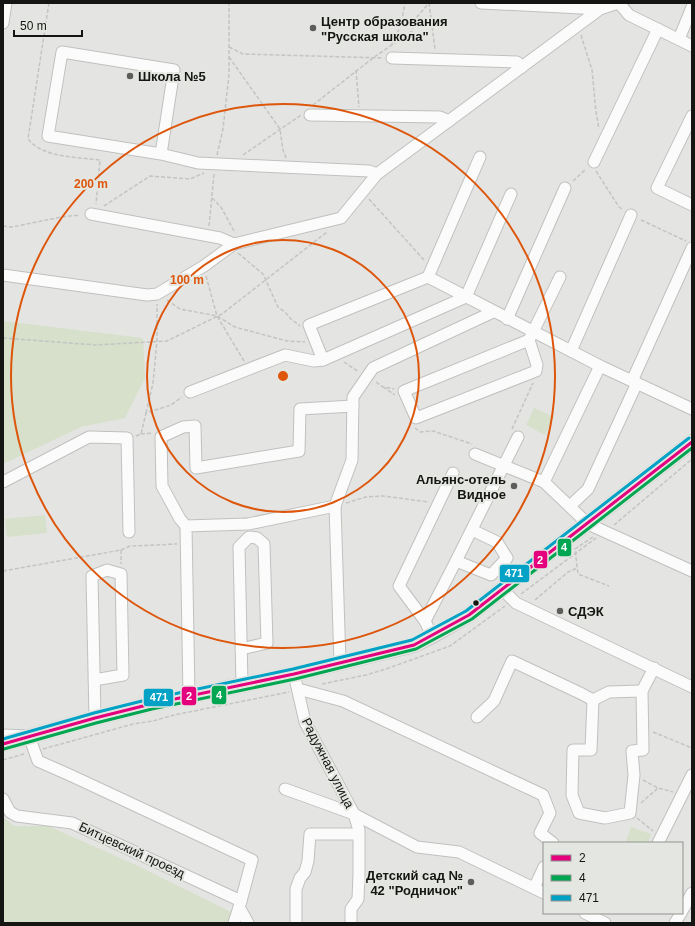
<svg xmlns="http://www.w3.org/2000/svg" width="695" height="926" font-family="Arial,sans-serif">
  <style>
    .green { fill: #d6e0cb }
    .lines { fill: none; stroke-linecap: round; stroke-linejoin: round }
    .minor-casing { stroke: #c0c1bf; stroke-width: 13 }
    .major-casing { stroke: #c2c2c1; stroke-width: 16 }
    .path { stroke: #c3c4c3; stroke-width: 1.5; stroke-dasharray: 4 2; stroke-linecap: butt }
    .minor { stroke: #fbfbfb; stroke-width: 11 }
    .major { stroke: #eceee8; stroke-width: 14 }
    .bus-1-casing { stroke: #e4e6e1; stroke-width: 6 }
    .bus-2-casing { stroke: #e4e6e1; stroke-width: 6 }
    .bus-3-casing { stroke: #e4e6e1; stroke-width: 6 }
    .bus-1 { stroke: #e5007d; stroke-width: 3 }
    .bus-2 { stroke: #00a651; stroke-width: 3 }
    .bus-3 { stroke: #01a2c5; stroke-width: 3 }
    .ring { fill: none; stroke: #dd560c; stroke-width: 2 }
    .poi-dot { fill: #5d5e5c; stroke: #e4e6e1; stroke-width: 1.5 }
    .bus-dot { fill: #151614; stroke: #e4e6e1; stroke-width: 1.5 }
    .labels { text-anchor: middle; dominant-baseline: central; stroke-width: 4; stroke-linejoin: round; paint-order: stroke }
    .poi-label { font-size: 13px; font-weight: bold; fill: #151614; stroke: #e4e6e1; text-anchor: start }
    .street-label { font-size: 13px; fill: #151614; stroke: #e4e6e1 }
    .centre { fill: #dd560c; stroke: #e4e6e1; stroke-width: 2 }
    .ring-label { font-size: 12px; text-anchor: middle; font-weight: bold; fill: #dd560c; stroke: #e4e6e1; stroke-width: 4; stroke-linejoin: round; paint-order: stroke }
    .line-badge { stroke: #e4e6e1; stroke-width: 1.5 }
    .badge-label { font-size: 11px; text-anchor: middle; font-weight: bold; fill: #fff }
  </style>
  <rect width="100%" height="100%" fill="#e4e5e2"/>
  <!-- green -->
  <g class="green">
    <polygon points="3,321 143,338 145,378 125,418 81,427 3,464"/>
    <polygon points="534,408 554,417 545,435 526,425"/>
    <polygon points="45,515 47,533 7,537 5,519"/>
    <polygon points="3,817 14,826 48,826 136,865 233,913 229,923 3,923"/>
    <polygon points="631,827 651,834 648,843 625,843"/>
  </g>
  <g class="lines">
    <defs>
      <g id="minor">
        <polyline points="481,3 600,9"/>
        <polyline points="619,3 629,15 692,46"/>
        <polyline points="3,23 6,3"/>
        <polyline points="679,39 692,7"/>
        <polyline points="392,58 517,62 522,67"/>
        <polyline points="310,115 440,117 449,121"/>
        <polyline points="692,116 657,188 692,205"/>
        <polyline points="161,154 174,70 62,52 48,136 161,154 198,163 369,171 377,174"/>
        <polyline points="594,162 658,29"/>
        <polyline points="91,214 220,238 234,244"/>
        <polyline points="3,275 147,295 157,294 204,266 234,244 341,218 377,174 600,9 618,3"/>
        <polyline points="428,277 480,157"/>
        <polyline points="507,319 565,188"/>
        <polyline points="529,340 404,391 416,418 536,371 537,365 529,340 560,277"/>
        <polyline points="571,351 631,215"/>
        <polyline points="323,360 309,325 428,277 600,366 692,409"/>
        <polyline points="632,381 692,248"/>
        <polyline points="190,392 285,355 314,361 323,360 466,297 511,194"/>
        <polyline points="475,454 544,482 588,524 692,571"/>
        <polyline points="3,482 89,437 127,438 129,532"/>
        <polyline points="544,482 600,366"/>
        <polyline points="335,506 340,663"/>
        <polyline points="570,506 588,489 637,383"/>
        <polyline points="186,526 180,519 162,486 161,437 183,427 195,426 196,468 299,451 300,409 353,406"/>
        <polyline points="472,530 497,542 507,558 491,575 456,561 518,437"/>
        <polyline points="503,590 516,603 692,687"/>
        <polyline points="425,621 456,561"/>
        <polyline points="432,636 425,621 399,586 453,473"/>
        <polyline points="241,649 267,643 264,544 257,538 249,537 239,547 242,684"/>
        <polyline points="294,674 305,722 354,814 417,847 459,852 544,893"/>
        <polyline points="94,680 123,675 121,574 107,570 92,576 95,718"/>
        <polyline points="298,689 343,701 543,795 550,813 540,833 553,843"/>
        <polyline points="189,696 186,526 248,524 335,506 352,460 353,397 373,368 493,312"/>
        <polyline points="593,700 591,750 573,750 572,795 579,813 605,818 630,813 634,775 632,751 643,750 642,691 654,668"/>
        <polyline points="593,700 609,692 642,691"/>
        <polyline points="477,717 494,701 512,661 582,694 593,700"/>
        <polyline points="3,735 29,736 38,761 72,776 252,860 241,901"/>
        <polyline points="285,789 354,814 359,830 359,873 358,899 351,909 351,923"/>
        <polyline points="3,799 10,812 17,816 72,823 241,901 234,923"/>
        <polyline points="658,843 692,775"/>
        <polyline points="534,888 544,867"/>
        <polyline points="239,907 248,923"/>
        <polyline points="682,911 692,893"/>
        <polyline points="585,913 605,923"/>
        <polyline points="296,923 296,889 300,878 305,872 308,861 310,834 358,834"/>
        <polyline points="675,923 681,913"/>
      </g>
      <polyline id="major" points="3,744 95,718 151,704 294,674 414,645 432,636 469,615 692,442"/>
    </defs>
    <!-- minor casing -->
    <use href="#minor" class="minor-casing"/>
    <!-- major casing -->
    <use href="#major" class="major-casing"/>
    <!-- path -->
    <g class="path">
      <path d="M 49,3 L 28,139 C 43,158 77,157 100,160 L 96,204"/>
      <polyline points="429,3 435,49"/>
      <polyline points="581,35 592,70 596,112 599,129"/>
      <polyline points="392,44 401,25 405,3"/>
      <polyline points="229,47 243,54 383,58"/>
      <polyline points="229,57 280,129 283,150 286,158"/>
      <polyline points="356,70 359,107"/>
      <polyline points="313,105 373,58 412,31 417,17 429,3"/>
      <polyline points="217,155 223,129 229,74 229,3"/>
      <polyline points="243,155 301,115"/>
      <polyline points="596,171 619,207 623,210"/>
      <polyline points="573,181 586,169"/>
      <polyline points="212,198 221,207 235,233"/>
      <polyline points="369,199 424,260"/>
      <polyline points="104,206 150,176 190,179 204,173"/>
      <polyline points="641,220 686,241"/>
      <polyline points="3,226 12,227 61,217 80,215"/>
      <polyline points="209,226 214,174"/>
      <polyline points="238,253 263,274 278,307 285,312 291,319 300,326"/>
      <polyline points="206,276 217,316 244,361"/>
      <polyline points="167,300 180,309 217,316 235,327 287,341 305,342"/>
      <polyline points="3,338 96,345 167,341 222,314 327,232"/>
      <polyline points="344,362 359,372"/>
      <polyline points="376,382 383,387 394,389"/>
      <polyline points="383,387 395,395"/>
      <polyline points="146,413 153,383 157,341 157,304"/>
      <polyline points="415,428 420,432 433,431 472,444"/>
      <polyline points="512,429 533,383"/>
      <polyline points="141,434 153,433"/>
      <polyline points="136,436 141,434 146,413 171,405 182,397"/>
      <polyline points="346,503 366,497 383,496 429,502"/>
      <polyline points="614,525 692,459"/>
      <polyline points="593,537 575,549 578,574 609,586"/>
      <polyline points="121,550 121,564"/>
      <polyline points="3,571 121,550 130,546 177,544"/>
      <polyline points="521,594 596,538"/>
      <polyline points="535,600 568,572 577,568"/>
      <polyline points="322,684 366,675 386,669 450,646 505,606"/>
      <polyline points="653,732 692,748"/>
      <polyline points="43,749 133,724 153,721 174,715 289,692"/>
      <polyline points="3,760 24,754"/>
      <polyline points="643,780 658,788 673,792"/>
      <polyline points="641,803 658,788"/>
      <polyline points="637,818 653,831"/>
    </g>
    <!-- minor -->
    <use href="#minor" class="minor"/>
    <!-- major -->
    <use href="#major" class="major"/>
    <defs>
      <polyline id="bus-1" points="3,744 95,718 151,704 294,674 414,645 469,615 692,442"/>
      <polyline id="bus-2" points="4,749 96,723 152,709 295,679 416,649 472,619 692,448"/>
      <polyline id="bus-3" points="3,739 94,713 150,699 293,669 412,640 466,611 689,438"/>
    </defs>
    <!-- bus-1 casing -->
    <use href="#bus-1" class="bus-1-casing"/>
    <!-- bus-2 casing -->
    <use href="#bus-2" class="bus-2-casing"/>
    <!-- bus-3 casing -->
    <use href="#bus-3" class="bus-3-casing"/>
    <!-- bus-1 -->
    <use href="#bus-1" class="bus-1"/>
    <!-- bus-2 -->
    <use href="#bus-2" class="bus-2"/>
    <!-- bus-3 -->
    <use href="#bus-3" class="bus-3"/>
  </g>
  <!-- distance rings -->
  <g class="ring">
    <circle cx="283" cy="376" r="136"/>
    <circle cx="283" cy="376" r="272"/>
  </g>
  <!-- markers -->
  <g class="poi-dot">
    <circle cx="313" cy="28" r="4"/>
    <circle cx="130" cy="76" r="4"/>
    <circle cx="514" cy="486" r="4"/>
    <circle cx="560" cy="611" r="4"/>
    <circle cx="471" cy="882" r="4"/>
  </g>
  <circle class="bus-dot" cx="476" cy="603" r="3.5"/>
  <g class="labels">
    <!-- poi labels -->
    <g class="poi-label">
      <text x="321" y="21">Центр образования<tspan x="321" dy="15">"Русская школа"</tspan></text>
      <text x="138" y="76">Школа №5</text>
      <text x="506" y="479" text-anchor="end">Альянс-отель<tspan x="506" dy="15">Видное</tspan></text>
      <text x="568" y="611">СДЭК</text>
      <text x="463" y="875" text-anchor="end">Детский сад №<tspan x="463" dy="15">42 "Родничок"</tspan></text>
    </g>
    <!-- street labels -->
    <g class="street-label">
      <text transform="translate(328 763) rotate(63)">Радужная улица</text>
      <text transform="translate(132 850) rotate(25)">Битцевский проезд</text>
    </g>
  </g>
  <circle cx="283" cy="376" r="6" class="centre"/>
  <g class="ring-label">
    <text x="91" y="188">200 m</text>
    <text x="187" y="284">100 m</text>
  </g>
  <g class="line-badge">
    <rect x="557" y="538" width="15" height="19" rx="4" fill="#00a651"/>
    <rect x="533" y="550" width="15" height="19" rx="4" fill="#e5007d"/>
    <rect x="499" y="564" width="31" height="19" rx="4" fill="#01a2c5"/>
    <rect x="211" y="685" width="16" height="20" rx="4" fill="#00a651"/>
    <rect x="181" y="686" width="16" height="20" rx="4" fill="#e5007d"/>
    <rect x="143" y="688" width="31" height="19" rx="4" fill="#01a2c5"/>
  </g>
  <g class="badge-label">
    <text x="564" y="551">4</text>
    <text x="540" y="564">2</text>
    <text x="514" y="577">471</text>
    <text x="219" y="699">4</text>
    <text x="189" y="700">2</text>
    <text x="159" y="701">471</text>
  </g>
  <!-- border -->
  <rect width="695" height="926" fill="none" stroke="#151614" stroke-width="8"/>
  <!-- legend -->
  <rect x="543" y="842" width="140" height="72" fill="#e4e6e1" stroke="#91938f"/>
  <rect x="551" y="855" width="20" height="6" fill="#e5007d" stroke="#91938f"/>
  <text x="579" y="862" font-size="12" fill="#151614">2</text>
  <rect x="551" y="875" width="20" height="6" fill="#00a651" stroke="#91938f"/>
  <text x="579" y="882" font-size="12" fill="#151614">4</text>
  <rect x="551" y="895" width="20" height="6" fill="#01a2c5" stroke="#91938f"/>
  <text x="579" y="902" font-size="12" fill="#151614">471</text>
  <!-- scale -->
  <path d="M14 30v6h68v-6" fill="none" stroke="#151614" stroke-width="2"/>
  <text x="20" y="30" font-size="12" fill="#151614" stroke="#e4e6e1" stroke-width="3" paint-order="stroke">50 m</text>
</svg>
